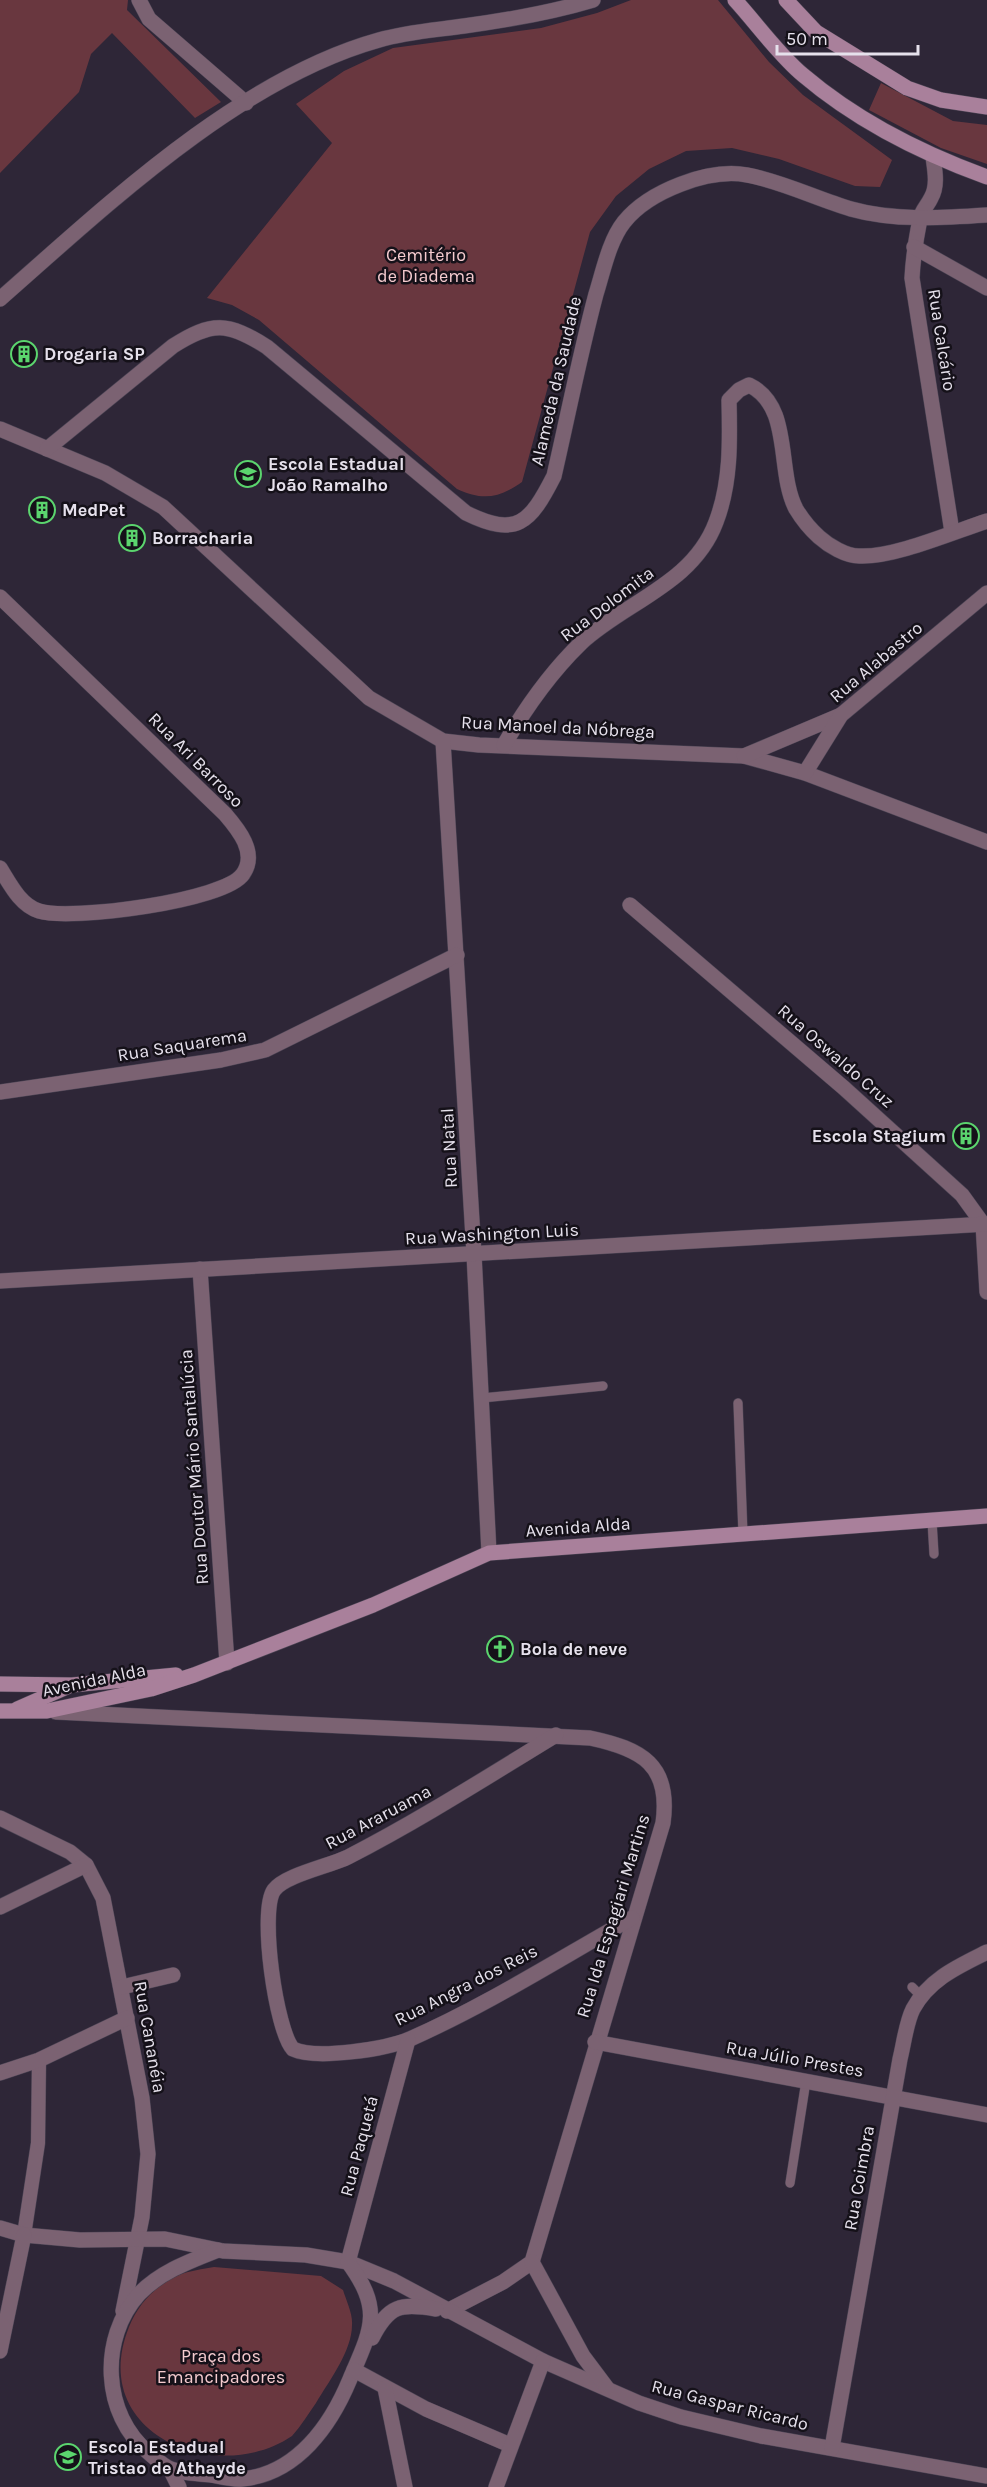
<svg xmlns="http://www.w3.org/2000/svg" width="987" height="2487" font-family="Karla,sans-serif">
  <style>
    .green { fill: #69373f }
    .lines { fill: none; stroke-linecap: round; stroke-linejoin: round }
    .service-casing { stroke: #4b4454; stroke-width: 10 }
    .pedestrian-casing { stroke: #4b4454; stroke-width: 15 }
    .minor-casing { stroke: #4b4454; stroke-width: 16 }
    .secondary-casing { stroke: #4b4454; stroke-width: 16 }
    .service { stroke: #7b6272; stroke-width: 9 }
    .pedestrian { stroke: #7b6272; stroke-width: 14 }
    .minor { stroke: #7b6272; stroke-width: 15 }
    .secondary { stroke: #a9809b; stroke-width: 15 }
    .labels { text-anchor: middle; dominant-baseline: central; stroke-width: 5; stroke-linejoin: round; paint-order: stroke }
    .park-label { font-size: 18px; fill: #f5cbcf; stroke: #151119 }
    .street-label { font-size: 18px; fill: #e6e1ec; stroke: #151119 }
    .poi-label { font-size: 18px; font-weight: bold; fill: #e6e1ec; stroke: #151119; text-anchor: start }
  </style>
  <rect width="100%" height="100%" fill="#2e2637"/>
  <!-- green -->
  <g class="green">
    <polygon points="0,0 128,0 127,10 221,102 195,118 112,33 91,54 79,92 0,173"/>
    <path d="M 631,0 L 718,0 L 769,62 L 803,95 L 892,160 L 880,187 L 855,186 L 779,159 L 732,148 L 686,151 L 649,169 L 616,196 L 590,232 L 522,482 C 499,498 483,501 457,489 L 259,320 L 232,305 L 207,298 L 332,143 L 296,104 L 344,71 L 393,48 L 541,28 L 597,13 Z"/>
    <polygon points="881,83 953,121 987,125 987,164 941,148 869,110"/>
    <path d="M 214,2267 L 321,2276 L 343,2290 C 346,2300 353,2314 352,2325 C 352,2351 329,2381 316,2403 C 308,2414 301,2426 292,2436 C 217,2487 86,2434 129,2327 C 138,2304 156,2285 179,2275 C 189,2271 203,2269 214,2267 Z"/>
  </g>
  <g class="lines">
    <defs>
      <g id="service">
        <polyline points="482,1398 603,1386"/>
        <polyline points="738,1403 743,1534"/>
        <polyline points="932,1521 934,1554"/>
        <polyline points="912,1987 922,1997"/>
        <polyline points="790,2183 806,2081"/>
      </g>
      <polyline id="pedestrian" points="24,2235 38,2143 39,2060"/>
      <g id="minor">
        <polyline points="139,0 149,19 246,103"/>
        <path d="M 933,157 C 935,171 938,186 931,198 C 928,205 921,211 920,219 C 916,239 913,258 912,278 L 952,532"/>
        <polyline points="914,247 987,288"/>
        <path d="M 0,299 C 107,205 239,79 379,40 C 406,32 436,30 464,26 C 508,20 550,13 593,0"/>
        <polyline points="0,429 105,473 163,507 369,698 443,741 479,745 744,756 805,773 987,842"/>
        <path d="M 47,449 L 173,346 C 212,321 228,322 267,347 L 466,513 C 517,538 530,523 554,476 C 568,415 580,354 596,294 C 603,272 609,241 624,222 C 649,191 709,168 747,175 C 781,181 817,199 851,209 C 893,221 943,218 987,215"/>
        <path d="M 0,597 L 225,814 C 238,829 258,853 243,874 C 225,901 70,921 39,911 C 20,905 10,884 0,868"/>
        <polyline points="443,741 474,1254 489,1553"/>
        <path d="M 504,745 C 526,707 549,674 581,643 C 625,602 693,584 716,522 C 731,483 730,441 729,400 L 739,390 L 749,385 C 793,406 776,471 796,509 C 802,519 810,529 819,537 C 829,546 846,556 859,556 C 893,558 953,532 987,521"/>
        <polyline points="744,756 841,715"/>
        <polyline points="805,773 841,715 987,593"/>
        <polyline points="630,905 844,1088 962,1195 983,1224 987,1292"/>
        <polyline points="0,1092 221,1060 265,1050 457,955"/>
        <polyline points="200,1269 227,1663"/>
        <polyline points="0,1281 987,1224"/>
        <path d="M 56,1712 L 590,1738 C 642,1749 671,1765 663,1823 L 532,2262 L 503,2282 L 447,2311"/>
        <path d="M 556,1735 C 487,1777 420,1820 348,1857 C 330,1866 285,1875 274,1890 C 259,1911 276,2031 293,2049 C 316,2060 386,2049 410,2039 C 487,2005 559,1959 632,1918"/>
        <polyline points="0,1818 70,1852 86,1865 103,1898 142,2098 148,2154 142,2217 123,2311"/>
        <polyline points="0,1907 86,1865"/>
        <polyline points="122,1987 173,1975"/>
        <polyline points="595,2042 987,2115"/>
        <polyline points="0,2073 39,2060 127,2018"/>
        <polyline points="0,2228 24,2235 80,2240 165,2239 223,2251 306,2255 348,2262 394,2281 543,2361 639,2403 681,2417 761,2436 987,2476"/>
        <path d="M 218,2250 C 190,2261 160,2272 139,2294 C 99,2338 102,2415 149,2453 C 155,2458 163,2466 171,2469 C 182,2473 198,2474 211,2475 C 222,2477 232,2480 242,2479 C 297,2474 331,2425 350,2379 C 372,2328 383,2310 348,2262 L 408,2040"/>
        <polyline points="532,2262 583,2356 607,2388"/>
        <path d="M 372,2338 C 389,2305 400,2303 436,2309"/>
        <polyline points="0,2351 24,2235"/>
        <polyline points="354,2370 426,2409 510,2445"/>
        <polyline points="385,2388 405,2487"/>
        <path d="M 832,2448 L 900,2059 C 904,2043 906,2023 913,2009 C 929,1979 959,1966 987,1952"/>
        <polyline points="170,2469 179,2487"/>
        <polyline points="496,2487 543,2361"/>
      </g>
      <g id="secondary">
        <path d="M 735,0 C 757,24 778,54 803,75 C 857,121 921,153 987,177"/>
        <polyline points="786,0 816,32 907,88 941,100 987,107"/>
        <polyline points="0,1684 72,1685 176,1675"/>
        <polyline points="17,1709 67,1687"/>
        <polyline points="0,1711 47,1711 151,1689 194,1675 373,1605 489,1553 987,1516"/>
      </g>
    </defs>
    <!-- service casing -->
    <use href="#service" class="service-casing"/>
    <!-- pedestrian casing -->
    <use href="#pedestrian" class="pedestrian-casing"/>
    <!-- minor casing -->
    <use href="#minor" class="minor-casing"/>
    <!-- secondary casing -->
    <use href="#secondary" class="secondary-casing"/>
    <!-- service -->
    <use href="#service" class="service"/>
    <!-- pedestrian -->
    <use href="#pedestrian" class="pedestrian"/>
    <!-- minor -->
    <use href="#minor" class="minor"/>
    <!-- secondary -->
    <use href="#secondary" class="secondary"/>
  </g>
  <!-- icons -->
  <defs>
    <symbol id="building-ring" viewBox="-11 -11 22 22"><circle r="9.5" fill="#151119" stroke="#5bd56e" stroke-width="1.5"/><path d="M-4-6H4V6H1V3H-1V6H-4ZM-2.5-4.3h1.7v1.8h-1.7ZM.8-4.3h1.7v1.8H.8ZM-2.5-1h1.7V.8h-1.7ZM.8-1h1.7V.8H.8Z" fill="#5bd56e"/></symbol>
    <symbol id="school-ring" viewBox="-11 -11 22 22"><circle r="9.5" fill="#151119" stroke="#5bd56e" stroke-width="1.5"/><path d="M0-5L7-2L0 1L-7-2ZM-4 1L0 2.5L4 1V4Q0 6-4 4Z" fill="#5bd56e"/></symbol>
    <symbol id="church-ring" viewBox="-11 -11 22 22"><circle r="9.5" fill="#151119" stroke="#5bd56e" stroke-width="1.5"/><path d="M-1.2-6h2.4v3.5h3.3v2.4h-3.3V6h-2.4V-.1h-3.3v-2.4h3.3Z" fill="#5bd56e"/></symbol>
  </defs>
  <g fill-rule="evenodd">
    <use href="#building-ring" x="9" y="339" width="30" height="30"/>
    <use href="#school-ring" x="233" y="459" width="30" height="30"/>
    <use href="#building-ring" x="27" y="495" width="30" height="30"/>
    <use href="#building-ring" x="117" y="523" width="30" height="30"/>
    <use href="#building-ring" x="951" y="1121" width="30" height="30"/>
    <use href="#church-ring" x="485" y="1634" width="30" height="30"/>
    <use href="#school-ring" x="53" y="2442" width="30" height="30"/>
  </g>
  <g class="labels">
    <!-- park labels -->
    <g class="park-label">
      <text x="426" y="255">Cemitério<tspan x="426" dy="21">de Diadema</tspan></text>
      <text x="221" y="2356">Praça dos<tspan x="221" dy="21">Emancipadores</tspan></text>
    </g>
    <!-- street labels -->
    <g class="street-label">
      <text transform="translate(942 340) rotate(81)">Rua Calcário</text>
      <text transform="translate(556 381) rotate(-77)">Alameda da Saudade</text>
      <text transform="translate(607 604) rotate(-37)">Rua Dolomita</text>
      <text transform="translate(876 662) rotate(-40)">Rua Alabastro</text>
      <text transform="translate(558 727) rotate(3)">Rua Manoel da Nóbrega</text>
      <text transform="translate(196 760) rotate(45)">Rua Ari Barroso</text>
      <text transform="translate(182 1045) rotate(-9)">Rua Saquarema</text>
      <text transform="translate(836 1056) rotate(41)">Rua Oswaldo Cruz</text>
      <text transform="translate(449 1148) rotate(-93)">Rua Natal</text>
      <text transform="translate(492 1234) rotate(-3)">Rua Washington Luis</text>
      <text transform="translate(194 1467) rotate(-94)">Rua Doutor Mário Santalúcia</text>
      <text transform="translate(578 1527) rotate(-4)">Avenida Alda</text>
      <text transform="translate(94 1680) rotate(-12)">Avenida Alda</text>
      <text transform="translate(378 1817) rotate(-28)">Rua Araruama</text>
      <text transform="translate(613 1916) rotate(-73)">Rua Ida Espagiari Martins</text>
      <text transform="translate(466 1985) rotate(-27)">Rua Angra dos Reis</text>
      <text transform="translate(150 2037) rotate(80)">Rua Cananéia</text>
      <text transform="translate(795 2059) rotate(10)">Rua Júlio Prestes</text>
      <text transform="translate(359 2146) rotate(-75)">Rua Paquetá</text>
      <text transform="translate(859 2178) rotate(-80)">Rua Coimbra</text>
      <text transform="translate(730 2405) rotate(14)">Rua Gaspar Ricardo</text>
    </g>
    <!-- poi labels -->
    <g class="poi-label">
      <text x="44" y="354">Drogaria SP</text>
      <text x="268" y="464">Escola Estadual<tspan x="268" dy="21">João Ramalho</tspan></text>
      <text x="62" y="510">MedPet</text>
      <text x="152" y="538">Borracharia</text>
      <text x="946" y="1136" text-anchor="end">Escola Stagium</text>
      <text x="520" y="1649">Bola de neve</text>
      <text x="88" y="2447">Escola Estadual<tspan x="88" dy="21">Tristao de Athayde</tspan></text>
    </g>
  </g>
  <!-- scale -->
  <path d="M777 45v9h141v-9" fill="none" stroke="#e6e1ec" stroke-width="3"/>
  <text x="786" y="45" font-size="18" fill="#e6e1ec" stroke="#151119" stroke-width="4.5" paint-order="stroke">50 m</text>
</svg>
